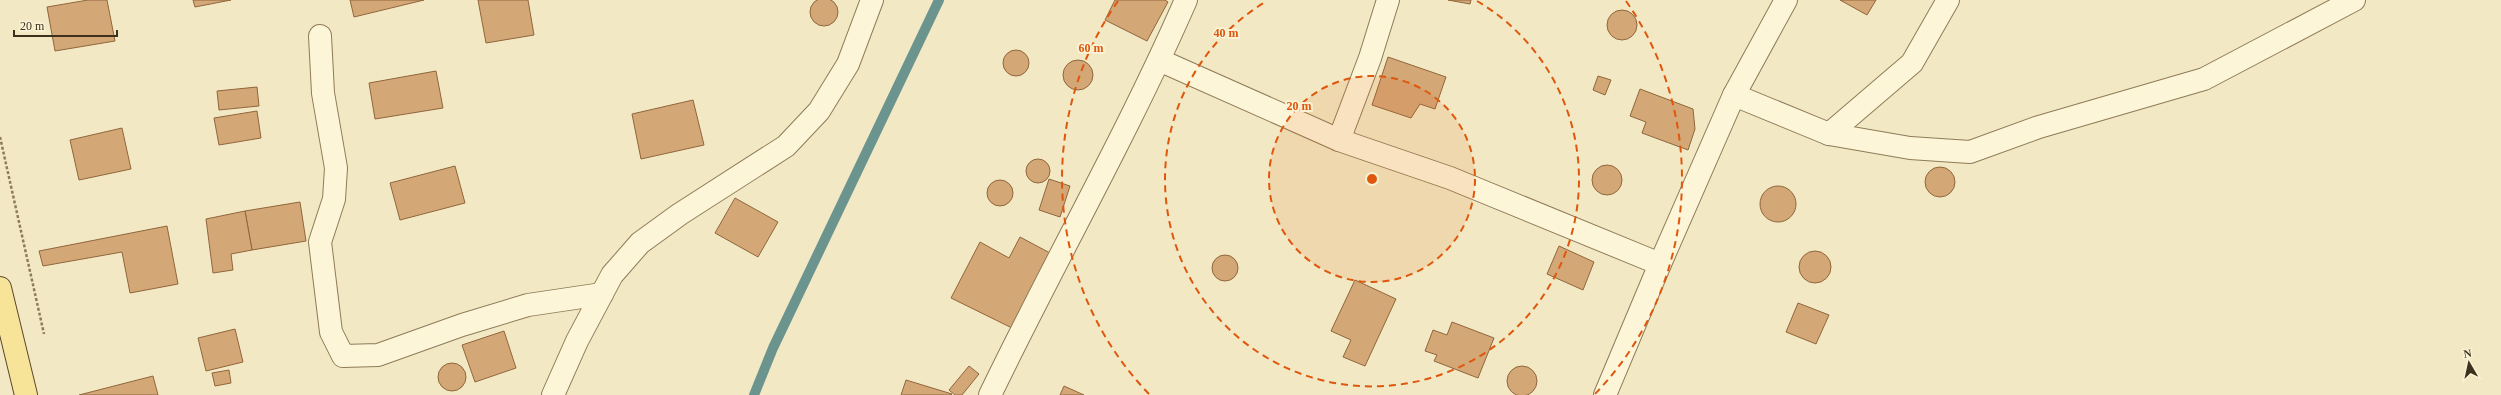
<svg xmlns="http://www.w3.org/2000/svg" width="2501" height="395" font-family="Georgia,serif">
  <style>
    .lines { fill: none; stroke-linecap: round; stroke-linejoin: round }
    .stream { stroke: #6c948f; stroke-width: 10 }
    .building { fill: #d4a776; stroke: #90663c }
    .minor-casing { stroke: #8f7b58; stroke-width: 24 }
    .major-casing { stroke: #5c482d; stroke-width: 24 }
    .path { stroke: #8f7b58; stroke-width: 2.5; stroke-dasharray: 3 2; stroke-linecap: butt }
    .minor { stroke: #fcf5d8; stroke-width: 22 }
    .major { stroke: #f8e499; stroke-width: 22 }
    .ring { fill: none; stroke: #df570d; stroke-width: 2; stroke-dasharray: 7 5 }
    .centre { fill: #df570d; stroke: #f9f2d4; stroke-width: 2 }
    .ring-label { font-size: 12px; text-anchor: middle; font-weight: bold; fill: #df570d; stroke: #f9f2d4; stroke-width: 4; stroke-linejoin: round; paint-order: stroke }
  </style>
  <rect width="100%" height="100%" fill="#f2e9c4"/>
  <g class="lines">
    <!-- stream -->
    <polyline class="stream" points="754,395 773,348 939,0"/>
  </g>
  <!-- building -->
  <g class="building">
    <circle cx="824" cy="12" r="14"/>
    <polygon points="88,0 107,0 115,41 55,51 47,7"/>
    <polygon points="193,0 231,0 195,7"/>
    <polygon points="350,0 424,0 354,17"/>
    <polygon points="478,0 528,0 534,35 486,43"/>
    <polygon points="1115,0 1165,0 1168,2 1147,41 1105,20"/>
    <polygon points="1448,0 1471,0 1470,4"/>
    <polygon points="1840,0 1876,0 1867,15"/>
    <circle cx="1622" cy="25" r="15"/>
    <circle cx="1016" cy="63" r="13"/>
    <polygon points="1388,57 1446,77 1435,109 1420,104 1411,118 1372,105"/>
    <circle cx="1078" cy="75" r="15"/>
    <polygon points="436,71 443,108 375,119 369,83"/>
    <polygon points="1598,76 1611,80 1605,95 1593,90"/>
    <polygon points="257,87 259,106 219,110 217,91"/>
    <polygon points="1640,89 1693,109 1695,129 1688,150 1642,133 1646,122 1630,116"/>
    <polygon points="693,100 704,145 641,159 632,114"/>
    <polygon points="257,111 261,138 219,145 214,118"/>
    <polygon points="122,128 131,169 79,180 70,140"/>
    <circle cx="1038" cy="171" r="12"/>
    <circle cx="1607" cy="180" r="15"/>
    <polygon points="455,166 465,203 400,220 390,183"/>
    <circle cx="1940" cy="182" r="15"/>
    <polygon points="1049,179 1070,186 1060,217 1039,210"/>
    <circle cx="1000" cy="193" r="13"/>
    <circle cx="1778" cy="204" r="18"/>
    <polygon points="735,198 778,222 758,257 715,233"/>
    <polygon points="300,202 306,241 252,250 245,211"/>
    <polygon points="245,211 252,250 231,254 233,270 213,273 206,219"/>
    <polygon points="167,226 178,284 130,293 122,252 43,266 39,251"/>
    <polygon points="1020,237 1050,253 1012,328 951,298 980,242 1009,258"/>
    <polygon points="1559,246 1594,262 1583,290 1547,274"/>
    <circle cx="1815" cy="267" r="16"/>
    <circle cx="1225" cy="268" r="13"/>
    <polygon points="1355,280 1396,299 1365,366 1343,357 1351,340 1331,331"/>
    <polygon points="1798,303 1829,315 1816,344 1786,332"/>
    <polygon points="1452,322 1494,338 1478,378 1434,361 1437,355 1425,351 1433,330 1447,335"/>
    <polygon points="235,329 243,362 206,371 198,338"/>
    <polygon points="504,331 516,368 475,382 462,345"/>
    <circle cx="452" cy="377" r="14"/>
    <polygon points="969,366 979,374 962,395 955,395 949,390"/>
    <circle cx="1522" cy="381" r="15"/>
    <polygon points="229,370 231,383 215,386 212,373"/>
    <polygon points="153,376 158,395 79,395"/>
    <polygon points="906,380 952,394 951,395 901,395"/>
    <polygon points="1064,386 1084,395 1060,395"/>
  </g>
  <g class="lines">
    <defs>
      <g id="minor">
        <polyline points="320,36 323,93 336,168 334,199 320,242 331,332 343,356 378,355 462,325 528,305 602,294"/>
        <polyline points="1159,60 1339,140 1450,178 1660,264"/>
        <polyline points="1734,95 1829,134 1912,63 1948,0"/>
        <polyline points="1829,134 1910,148 1970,152 2039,127 2204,79 2354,0"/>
        <polyline points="1339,140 1370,58 1388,0"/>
        <polyline points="553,395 577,341 612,275 640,243 680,214 786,146 819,111 848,64 872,0"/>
        <path d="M 990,395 C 1054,262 1127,135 1186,0"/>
        <polyline points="1605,395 1660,264 1734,95 1786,0"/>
      </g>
      <polyline id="major" points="0,288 26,395"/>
    </defs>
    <!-- minor casing -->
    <use href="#minor" class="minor-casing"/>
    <!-- major casing -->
    <use href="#major" class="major-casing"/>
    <!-- path -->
    <polyline class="path" points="0,137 44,334"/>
    <!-- minor -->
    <use href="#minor" class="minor"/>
    <!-- major -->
    <use href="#major" class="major"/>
  </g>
  <!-- distance rings -->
  <circle cx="1372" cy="179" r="103" fill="#df570d" fill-opacity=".12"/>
  <g class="ring">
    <circle cx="1372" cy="179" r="103"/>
    <path d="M1477 1A207 207 0 1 1 1267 1"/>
    <path d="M1149 394A310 310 0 0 1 1118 1M1626 1A310 310 0 0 1 1595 394"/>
  </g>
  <circle cx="1372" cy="179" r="6" class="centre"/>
  <g class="ring-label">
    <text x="1226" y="37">40 m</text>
    <text x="1091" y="52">60 m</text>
    <text x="1299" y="110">20 m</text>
  </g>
  <!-- north arrow -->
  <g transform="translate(2469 363) rotate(351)" stroke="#f9f2d4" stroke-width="3" paint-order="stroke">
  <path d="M0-3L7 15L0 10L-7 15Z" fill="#3d301d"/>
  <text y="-6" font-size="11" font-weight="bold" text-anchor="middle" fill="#3d301d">N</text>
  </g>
  <!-- scale -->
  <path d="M14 30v6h103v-6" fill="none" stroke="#3d301d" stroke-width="2"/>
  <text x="20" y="30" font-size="12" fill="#3d301d" stroke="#f9f2d4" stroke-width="3" paint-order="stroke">20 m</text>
</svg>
